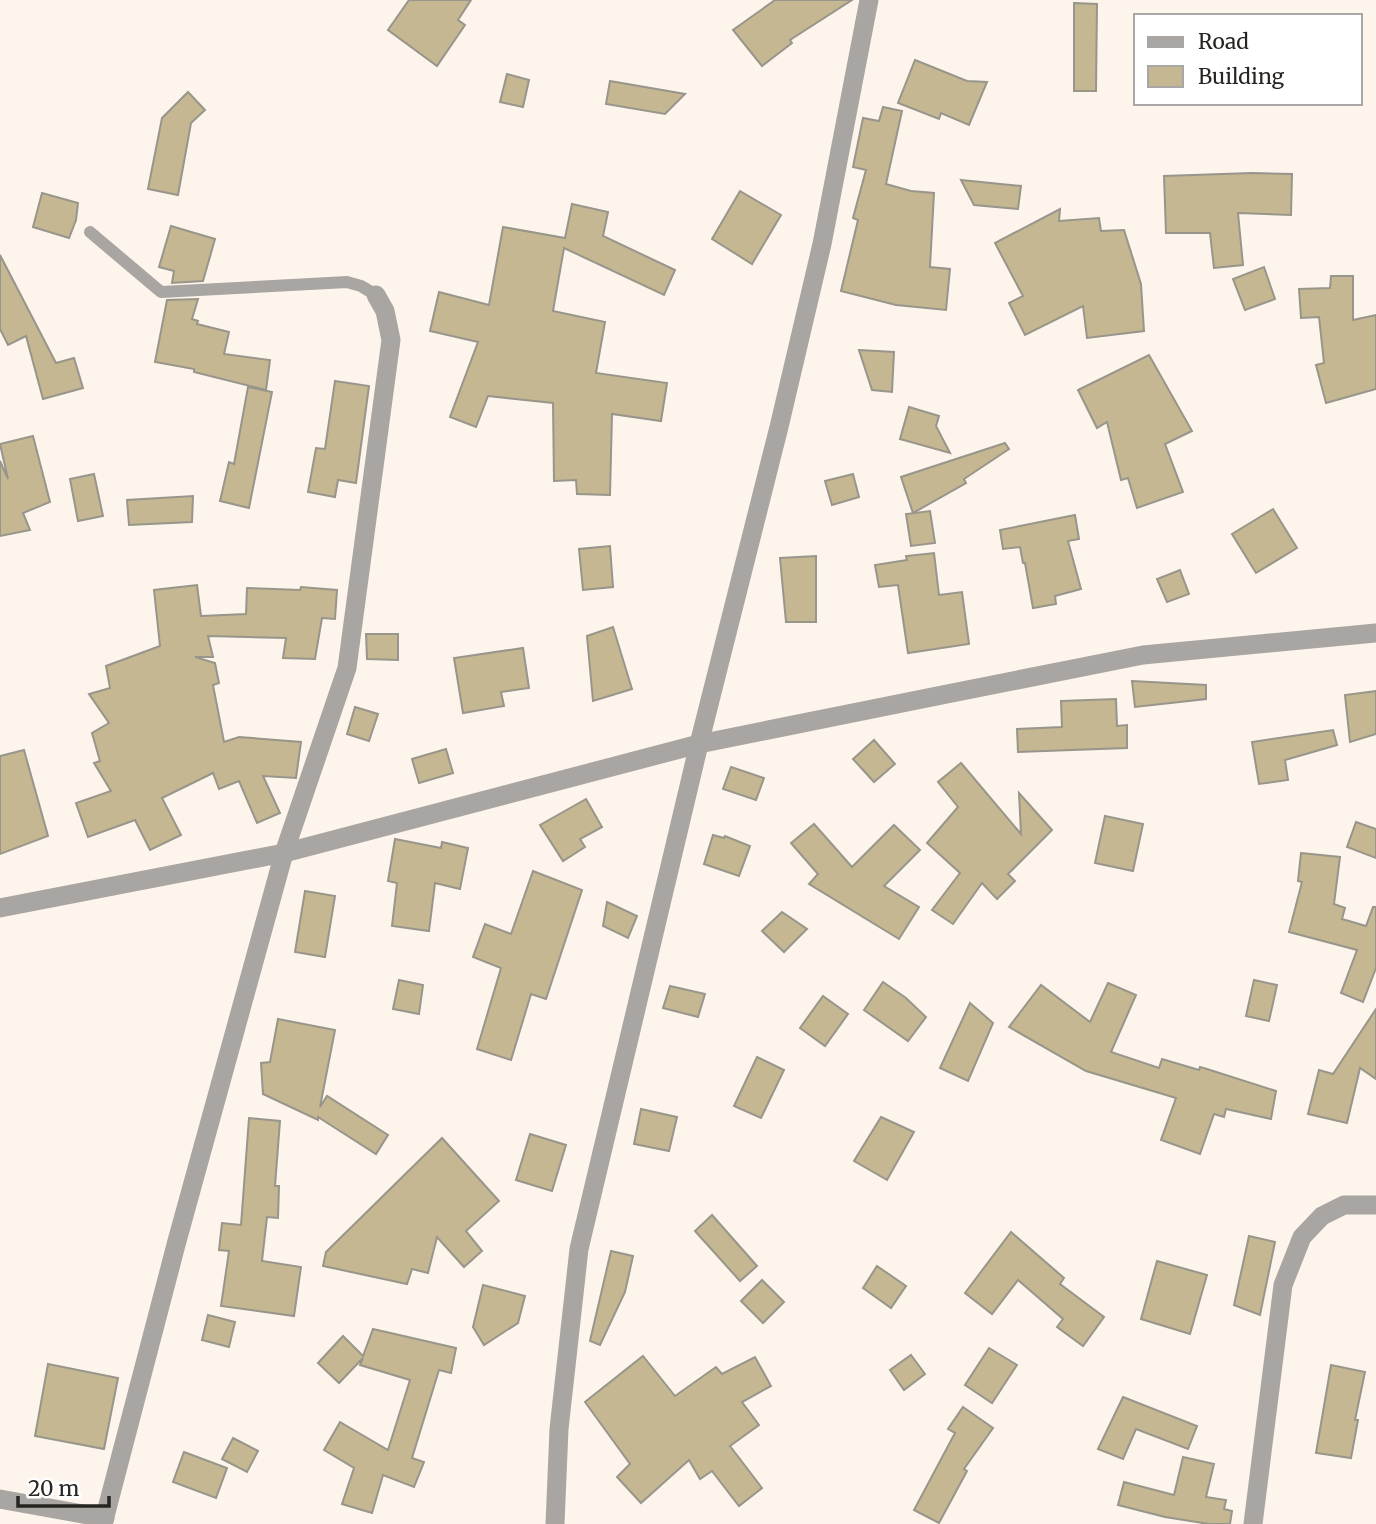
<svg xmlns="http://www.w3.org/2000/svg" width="1376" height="1524" font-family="Merriweather,serif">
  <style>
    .building { fill: #c4b791; stroke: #98958b; stroke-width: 2 }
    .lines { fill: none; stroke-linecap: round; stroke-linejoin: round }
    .service { stroke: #a9a5a2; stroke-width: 12 }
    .minor { stroke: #a9a5a2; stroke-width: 19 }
  </style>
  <rect width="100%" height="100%" fill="#fdf5ec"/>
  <!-- building -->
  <g class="building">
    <polygon points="409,0 471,0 458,20 465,25 437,66 388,30"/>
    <polygon points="775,0 852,0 790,40 792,43 762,66 733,30"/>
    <polygon points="1074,3 1097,4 1096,91 1074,91"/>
    <polygon points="915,60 967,81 987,82 969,125 941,113 939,119 898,103"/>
    <polygon points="507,74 529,80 523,107 500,102"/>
    <polygon points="610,81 685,94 665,114 606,104"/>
    <polygon points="188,92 205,110 191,123 178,195 148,189 162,118"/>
    <polygon points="883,107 902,111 886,184 911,191 934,193 930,267 950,269 946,310 896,305 841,291 858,220 853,218 866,170 853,167 863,118 879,121"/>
    <polygon points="1252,173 1292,174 1291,215 1238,213 1243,265 1214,268 1210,233 1166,233 1164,176"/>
    <polygon points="961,180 1021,186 1018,209 974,205"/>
    <polygon points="740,191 781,215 752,264 712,239"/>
    <polygon points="42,193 78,203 76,220 69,238 33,227"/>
    <polygon points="572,204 608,212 603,236 675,270 664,295 564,248 553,311 605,322 596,373 667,383 661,421 612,414 610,495 577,494 576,480 554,481 553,403 488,396 476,427 450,417 478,342 430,331 439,292 489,305 503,227 565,238"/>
    <polygon points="1060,209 1059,221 1099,218 1101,231 1124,230 1141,284 1144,331 1087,338 1083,306 1025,335 1009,303 1023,296 995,243"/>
    <polygon points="171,226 215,239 203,281 172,283 174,271 159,267"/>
    <polygon points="0,255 56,363 74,358 83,388 43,399 26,336 8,345 0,329"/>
    <polygon points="1264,267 1275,299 1245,310 1233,279"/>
    <polygon points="1331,276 1353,276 1353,320 1376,315 1376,389 1326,403 1316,365 1324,363 1319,317 1301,318 1299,289 1330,288"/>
    <polygon points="198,299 192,319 198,321 197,324 229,332 224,354 270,360 266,390 194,372 194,369 155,362 167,300"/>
    <polygon points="859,350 894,352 892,392 872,390"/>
    <polygon points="1149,355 1192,431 1165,444 1183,492 1137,508 1128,478 1121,480 1107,422 1097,428 1078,390"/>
    <polygon points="335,381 369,386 356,483 338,480 335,497 308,492 316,448 325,449"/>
    <polygon points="248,387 272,392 249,508 220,501 229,462 234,464"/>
    <polygon points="909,407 939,416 936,426 950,453 900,439"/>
    <polygon points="33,436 50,502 23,513 30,530 0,536 0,461 8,479 0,444"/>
    <polygon points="1005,443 1009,449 964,479 966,483 913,513 901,477"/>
    <polygon points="94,474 103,516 78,521 70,479"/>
    <polygon points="853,474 859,497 832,505 825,481"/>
    <polygon points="193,496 192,522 129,525 127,500"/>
    <polygon points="1273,509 1297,548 1256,573 1232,534"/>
    <polygon points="930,511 935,543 911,546 906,514"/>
    <polygon points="1075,515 1079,539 1068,541 1081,589 1055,596 1056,604 1033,608 1025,563 1023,563 1020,547 1003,549 1000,530"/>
    <polygon points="610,546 613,587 583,590 579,549"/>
    <polygon points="934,553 939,595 962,592 969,644 908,653 898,585 879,587 875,565 907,560 906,556"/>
    <polygon points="816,556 816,622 786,622 780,558"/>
    <polygon points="1180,570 1189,594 1167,602 1157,579"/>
    <polygon points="197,585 201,616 246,614 247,588 300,590 301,587 337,590 335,619 322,618 315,659 283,658 286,638 208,636 213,657 195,657 215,663 219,683 213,685 224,742 239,737 301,742 296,778 263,776 280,813 257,823 239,781 219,789 213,773 162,798 181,835 150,850 135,820 88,837 76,803 111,791 94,763 100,761 92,733 109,723 89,694 110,688 106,666 160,646 154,590"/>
    <polygon points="613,627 632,689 593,701 587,636"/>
    <polygon points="366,634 398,634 398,660 367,659"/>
    <polygon points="523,648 529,688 501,692 504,706 463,713 454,658"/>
    <polygon points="1132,681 1206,685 1206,699 1135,707"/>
    <polygon points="1376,691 1376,734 1350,742 1345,695"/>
    <polygon points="1116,699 1117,726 1127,725 1127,748 1018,752 1017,729 1062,727 1061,701"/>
    <polygon points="355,707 378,714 369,741 347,734"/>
    <polygon points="1333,730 1337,745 1285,760 1288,780 1259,784 1252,742"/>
    <polygon points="874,740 895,764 874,782 853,759"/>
    <polygon points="446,749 453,773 419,783 412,759"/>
    <polygon points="24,750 48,836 0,854 0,756"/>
    <polygon points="961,763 1021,834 1019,793 1052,830 1008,874 1015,881 997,899 982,883 953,924 932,910 960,873 927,843 958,807 938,782"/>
    <polygon points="731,767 764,778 756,800 723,789"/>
    <polygon points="586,799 602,827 580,839 585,847 563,861 540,825"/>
    <polygon points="1105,816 1143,824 1133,871 1095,863"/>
    <polygon points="1356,822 1376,829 1376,858 1347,847"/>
    <polygon points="814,824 852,867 894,825 920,850 884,886 919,907 899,939 809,884 818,874 791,843"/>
    <polygon points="713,835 724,838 725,836 750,846 739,876 704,864"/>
    <polygon points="395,839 441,848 442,842 468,848 460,889 435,883 429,931 392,926 397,883 388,881"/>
    <polygon points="1301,853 1340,857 1334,904 1345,908 1342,919 1366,926 1373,907 1376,907 1376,968 1363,1002 1341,993 1357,950 1289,932 1302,882 1298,881"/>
    <polygon points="533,871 582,890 546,999 531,994 511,1060 477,1049 501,968 473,957 485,924 511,934"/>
    <polygon points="305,891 335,896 325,957 295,952"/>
    <polygon points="607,902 637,916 628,938 603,926"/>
    <polygon points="782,912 807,929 784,952 762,931"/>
    <polygon points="399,980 423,985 419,1014 393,1009"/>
    <polygon points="1254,980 1277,985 1269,1021 1246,1016"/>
    <polygon points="883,982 906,998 926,1017 908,1041 864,1010"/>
    <polygon points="1108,983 1136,995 1111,1052 1159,1068 1162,1059 1199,1070 1200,1067 1207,1069 1276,1091 1271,1119 1226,1109 1224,1117 1214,1114 1200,1154 1161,1140 1176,1098 1086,1071 1009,1027 1041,985 1090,1022"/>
    <polygon points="670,986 705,994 698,1017 663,1008"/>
    <polygon points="823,996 848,1014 825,1046 800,1028"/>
    <polygon points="970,1003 993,1023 968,1081 940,1068"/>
    <polygon points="1376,1009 1376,1079 1360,1068 1347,1123 1308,1114 1319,1070 1333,1074"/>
    <polygon points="278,1019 335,1030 320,1107 327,1096 388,1135 376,1154 318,1117 318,1120 263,1094 261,1063 270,1062"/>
    <polygon points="757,1057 784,1070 761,1118 734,1106"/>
    <polygon points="641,1109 677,1117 669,1151 634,1144"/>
    <polygon points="881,1117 914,1132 887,1180 854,1161"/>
    <polygon points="249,1118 280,1121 275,1186 279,1186 278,1218 267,1217 262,1261 301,1267 294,1316 221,1306 229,1251 219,1250 222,1223 241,1225"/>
    <polygon points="530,1134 566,1145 552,1191 516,1180"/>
    <polygon points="442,1138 499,1201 466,1231 482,1251 464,1267 437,1237 428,1273 412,1269 407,1284 323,1266 326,1252"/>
    <polygon points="712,1215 757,1266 740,1281 695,1231"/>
    <polygon points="1011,1232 1064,1278 1060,1284 1104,1317 1083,1346 1057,1327 1063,1319 1018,1280 992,1314 965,1293"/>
    <polygon points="1249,1236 1275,1242 1260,1315 1234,1305"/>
    <polygon points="611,1251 633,1256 625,1292 600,1345 590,1341"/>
    <polygon points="1157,1261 1207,1275 1190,1334 1141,1319"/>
    <polygon points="877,1266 906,1286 891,1308 863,1288"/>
    <polygon points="762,1280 784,1302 763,1323 741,1301"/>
    <polygon points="483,1285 525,1296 518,1323 484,1345 473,1327"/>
    <polygon points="208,1315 235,1322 229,1347 202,1340"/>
    <polygon points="373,1329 456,1348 451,1373 439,1370 412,1458 424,1462 414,1487 383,1475 372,1513 342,1504 354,1468 324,1450 340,1422 388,1450 410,1380 360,1365 363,1358 339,1383 318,1363 343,1336 363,1356"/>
    <polygon points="989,1348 1017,1365 992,1403 965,1385"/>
    <polygon points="911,1355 925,1374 904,1390 890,1370"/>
    <polygon points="643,1356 675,1396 716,1367 722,1374 755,1357 771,1386 742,1402 759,1425 730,1446 762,1488 739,1506 712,1471 700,1479 689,1460 641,1503 617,1477 630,1464 585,1402"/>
    <polygon points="48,1364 118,1378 104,1449 35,1436"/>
    <polygon points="1331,1365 1365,1372 1355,1420 1358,1420 1351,1458 1316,1453"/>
    <polygon points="1123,1397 1197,1426 1188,1449 1136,1429 1123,1459 1098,1449"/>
    <polygon points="963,1407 993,1428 964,1469 967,1471 939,1523 914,1510 955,1433 948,1429"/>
    <polygon points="233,1438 258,1451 247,1472 222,1459"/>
    <polygon points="184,1452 227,1468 216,1498 173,1482"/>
    <polygon points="1183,1457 1214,1464 1206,1497 1226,1500 1224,1509 1232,1511 1230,1524 1209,1524 1165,1517 1118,1505 1124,1482 1174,1495"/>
  </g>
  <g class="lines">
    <!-- service -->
    <polyline class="service" points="90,232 161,292 347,282 361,286 376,295"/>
    <!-- minor -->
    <g class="minor">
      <polyline points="0,908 284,853 699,744 947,694 1143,655 1376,633"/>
      <polyline points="0,1499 105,1518"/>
      <polyline points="103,1524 177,1241 284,853 347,668 391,340 385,311 376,295"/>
      <polyline points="555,1524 559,1429 579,1249 699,744 779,427 822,244 869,0"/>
      <polyline points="1253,1524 1283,1285 1302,1237 1322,1216 1344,1205 1376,1205"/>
    </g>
  </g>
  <!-- legend -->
  <rect x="1134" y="14" width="228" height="91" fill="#ffffff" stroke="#a9a7a6" stroke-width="2"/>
  <rect x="1148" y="37" width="35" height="10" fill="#a9a5a2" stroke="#a9a7a6" stroke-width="2"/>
  <text x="1198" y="49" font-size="21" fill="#272421">Road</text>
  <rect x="1148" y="66" width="35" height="21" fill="#c4b791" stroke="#a9a7a6" stroke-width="2"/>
  <text x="1198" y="84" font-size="21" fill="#272421">Building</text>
  <!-- scale -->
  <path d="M18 1496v10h91v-10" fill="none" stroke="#272421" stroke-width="3.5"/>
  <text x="28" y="1496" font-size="21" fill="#272421" stroke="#ffffff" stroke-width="5" paint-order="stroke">20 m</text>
</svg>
